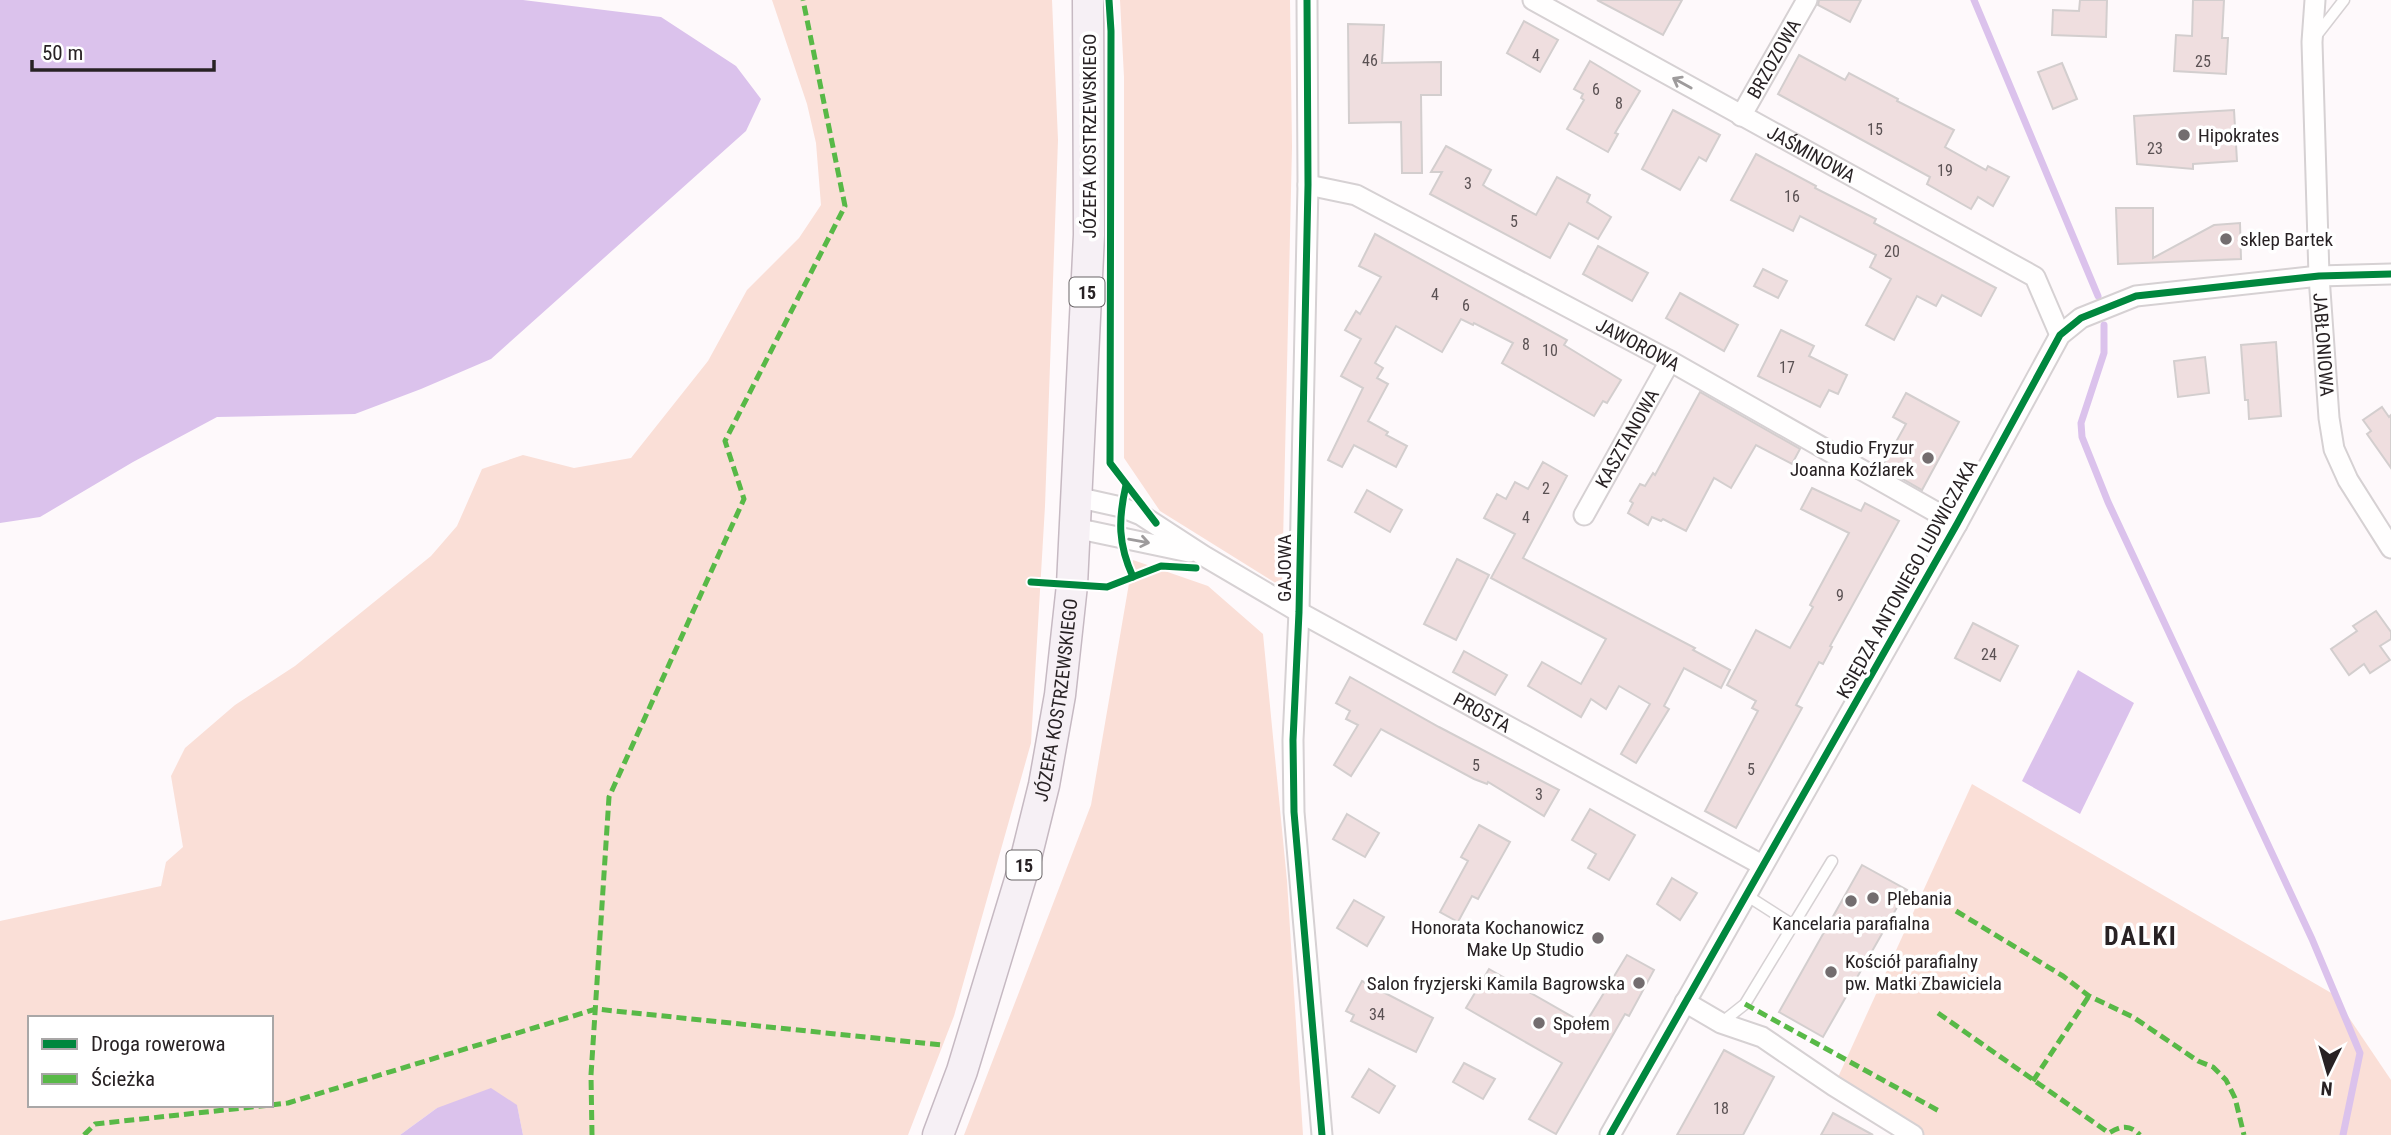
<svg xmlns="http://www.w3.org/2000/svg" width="2391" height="1135" font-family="'Roboto Condensed',sans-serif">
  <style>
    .green { fill: #fadfd7; fill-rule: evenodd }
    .water { fill: #dbc2ec }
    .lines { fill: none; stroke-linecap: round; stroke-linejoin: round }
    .stream { stroke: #dbc2ec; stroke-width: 7 }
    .building { fill: #efdedf; stroke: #d3cece; stroke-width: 2 }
    .lane-casing { stroke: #d6d1d3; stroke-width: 13 }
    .street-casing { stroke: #d6d1d3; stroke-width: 23 }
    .primary-casing { stroke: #c6b9c2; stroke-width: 33 }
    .lane { stroke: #fffefe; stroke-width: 10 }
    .street { stroke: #fffefe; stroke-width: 19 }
    .primary { stroke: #f6f0f5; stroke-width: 30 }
    .quiet { stroke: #58b947; stroke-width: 5; stroke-dasharray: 10 5; stroke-linecap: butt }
    .cycleway-casing { stroke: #fff; stroke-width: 11 }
    .cycleway { stroke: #00873e; stroke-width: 7 }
    .oneway { stroke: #9e9b9c }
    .poi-dot { fill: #736d6f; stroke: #fff; stroke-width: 2.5 }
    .labels { text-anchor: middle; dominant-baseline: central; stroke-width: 7; stroke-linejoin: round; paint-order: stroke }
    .number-label { font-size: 16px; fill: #5a5153 }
    .shield { fill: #fff; stroke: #686466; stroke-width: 2 }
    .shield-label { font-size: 18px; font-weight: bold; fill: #282224 }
    .street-label { font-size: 19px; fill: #282224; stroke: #fff }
    .poi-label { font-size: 19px; fill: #282224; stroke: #fff; text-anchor: start }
    .district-label { font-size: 26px; font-weight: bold; letter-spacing: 2px; fill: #282224; stroke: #fff }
  </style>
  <rect width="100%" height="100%" fill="#fef9fb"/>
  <!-- green -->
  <g class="green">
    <path d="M 772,0 L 1052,0 L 1058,140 L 1045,506 L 1031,743 L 954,1016 L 908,1135 L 523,1135 L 517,1106 L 437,1108 L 400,1135 L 0,1135 L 0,921 L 161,886 L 166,862 L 183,847 L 171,776 L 185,748 L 235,705 L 295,666 L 431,556 L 457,526 L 482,469 L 523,455 L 574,468 L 631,458 L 708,361 L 747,290 L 799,238 L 821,205 L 816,143 L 807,104 ZM 30,1018 L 271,1018 L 271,1105 L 30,1105 Z"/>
    <polygon points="1120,0 1290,0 1292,147 1282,587 1160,511 1124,458 1124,77"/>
    <polygon points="1133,560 1208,586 1263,634 1287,881 1303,1135 964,1135 1091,805"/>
    <polygon points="1972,784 2333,994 2391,1080 2391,1135 1913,1135 1834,1086"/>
  </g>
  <!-- water -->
  <g class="water">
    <polygon points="0,0 523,0 661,17 736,66 761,99 746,131 491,359 421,389 355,414 217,417 133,462 40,517 0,523"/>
    <polygon points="2078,670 2134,703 2080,814 2022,781"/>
    <polygon points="491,1088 517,1105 523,1135 400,1135 437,1108"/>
  </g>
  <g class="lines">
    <!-- stream -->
    <g class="stream">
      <polyline points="1974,0 2098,296"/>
      <polyline points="2104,325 2104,353 2081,423 2082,437 2108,502 2312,939 2360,1053 2343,1135"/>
    </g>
  </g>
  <!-- building -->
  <g class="building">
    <polygon points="1597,0 1682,0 1663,35"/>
    <polygon points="1819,0 1861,0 1850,22 1818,5"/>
    <polygon points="2080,0 2107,0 2106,37 2052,35 2053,10 2079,11"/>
    <polygon points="2193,0 2224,0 2222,38 2228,38 2226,74 2174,71 2176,35 2192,36"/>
    <polygon points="1524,21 1558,40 1540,72 1507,53"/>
    <polygon points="1348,24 1384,25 1382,63 1441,62 1441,95 1421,95 1422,173 1402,173 1401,122 1349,123"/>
    <polygon points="1799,55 1845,80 1849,73 1898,99 1897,101 1954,130 1945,147 1986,170 1988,166 2009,177 1993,206 1978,197 1971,209 1927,184 1930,177 1778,94"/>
    <polygon points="1590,61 1640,91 1615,133 1618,134 1608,152 1567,129 1584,100 1581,98 1583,94 1574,89"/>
    <polygon points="2062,63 2077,99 2053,109 2038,72"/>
    <polygon points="1673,110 1720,135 1706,161 1699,157 1680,190 1642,169"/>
    <polygon points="2234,110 2237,161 2193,164 2193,169 2137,164 2134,116"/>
    <polygon points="1446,146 1491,170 1483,185 1487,188 1536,215 1557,177 1590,195 1587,202 1611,217 1598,239 1569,223 1550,258 1430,194 1442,172 1431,172"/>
    <polygon points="1756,154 1816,186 1815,188 1876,219 1874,223 1996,288 1981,316 1942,295 1936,306 1917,296 1894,340 1866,325 1891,279 1870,267 1876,255 1800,216 1793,231 1731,200"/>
    <polygon points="2116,208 2153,208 2153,258 2214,225 2240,223 2241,259 2118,264"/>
    <polygon points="1375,234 1567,340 1564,345 1621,380 1607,403 1603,401 1594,416 1502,363 1513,343 1474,323 1473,325 1461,319 1442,352 1396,326 1375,363 1383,368 1377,378 1388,384 1368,421 1388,432 1386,435 1407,446 1396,467 1354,445 1342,467 1328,460 1363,388 1341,376 1361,339 1345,330 1356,311 1360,314 1381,277 1359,266"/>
    <polygon points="1598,246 1648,273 1632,301 1583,274"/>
    <polygon points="1763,269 1787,281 1778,298 1754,286"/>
    <polygon points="1680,293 1738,325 1724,351 1666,318"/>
    <polygon points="1781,330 1814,346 1809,356 1847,375 1838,394 1829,390 1820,407 1758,376"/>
    <polygon points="2276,342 2281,416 2249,419 2248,400 2245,400 2241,345"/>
    <polygon points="2205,357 2209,393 2178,397 2174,361"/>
    <polygon points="1700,392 1800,449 1792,464 1756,445 1731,488 1714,478 1686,531 1663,519 1661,521 1652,517 1648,525 1628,513 1633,503 1630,501 1640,484 1645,486 1653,473 1655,475"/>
    <polygon points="1906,393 1959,422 1922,490 1882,467 1906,424 1893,417"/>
    <polygon points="2382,407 2389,417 2391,415 2391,468 2367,434 2371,431 2363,420"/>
    <polygon points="1543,462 1567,476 1523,558 1695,648 1693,650 1730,670 1721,688 1684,668 1664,706 1669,709 1636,763 1621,754 1650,704 1619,686 1606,709 1591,699 1581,717 1528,686 1542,662 1581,684 1606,639 1491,578 1515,534 1484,518 1497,494 1506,499 1515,482 1528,489"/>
    <polygon points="1812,488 1861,511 1865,503 1899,521 1830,646 1832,647 1823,664 1819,662 1796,705 1802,708 1736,828 1705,811 1758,711 1752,708 1756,701 1727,685 1756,630 1790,648 1813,607 1810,605 1849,533 1801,509"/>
    <polygon points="1367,490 1402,510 1390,532 1355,512"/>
    <polygon points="1457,559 1489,575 1456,640 1424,624"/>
    <polygon points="2376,611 2391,632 2391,639 2380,646 2390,660 2370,673 2364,664 2349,675 2331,649 2357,631 2353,626"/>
    <polygon points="1973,623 2018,646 2000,681 1955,658"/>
    <polygon points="1464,651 1507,675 1495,695 1453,672"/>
    <polygon points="1350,677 1439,727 1559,790 1544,816 1488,782 1487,784 1474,779 1381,729 1351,776 1334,765 1358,725 1346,719 1350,711 1336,703"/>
    <polygon points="1590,809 1635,835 1609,880 1588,868 1596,854 1572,840"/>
    <polygon points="1347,814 1379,833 1365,857 1333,839"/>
    <polygon points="1479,825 1510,842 1478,899 1472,896 1458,922 1440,912 1468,861 1461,857"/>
    <polygon points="1862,865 1907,890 1823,1037 1779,1012"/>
    <polygon points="1672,878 1697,893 1680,920 1657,904"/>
    <polygon points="1354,900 1384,917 1367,946 1337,928"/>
    <polygon points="1627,955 1654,970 1629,1016 1625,1014 1556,1134 1529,1119 1562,1063 1466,1008 1489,969 1585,1024"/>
    <polygon points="1362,981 1433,1018 1416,1052 1351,1021 1354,1015 1346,1011"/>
    <polygon points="1724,1050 1774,1077 1743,1135 1677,1135"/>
    <polygon points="1464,1063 1495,1079 1483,1099 1453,1082"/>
    <polygon points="1369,1069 1395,1086 1379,1113 1352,1097"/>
    <polygon points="1833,1113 1873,1135 1821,1135"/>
  </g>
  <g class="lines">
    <defs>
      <g id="lane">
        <polyline points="2316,36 2344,0"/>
        <polyline points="1746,895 1793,925"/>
        <polyline points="1721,1023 1745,1004 1832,861"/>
      </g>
      <g id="street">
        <polyline points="1307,0 1308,185 1299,612 1293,740 1294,812 1322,1135"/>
        <path id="s1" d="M 1533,0 L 2035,277 L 2060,335"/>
        <path id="s2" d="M 2315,0 L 2312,42 L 2319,276 L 2329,418 L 2334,449 L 2348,480 L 2391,548"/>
        <path id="s3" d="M 1741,116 L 1807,0"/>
        <path id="s4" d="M 1308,185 L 1356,195 L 1670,361 L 1957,524"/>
        <path id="s5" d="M 1076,497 L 1121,507 L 1141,515 L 1204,556 L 1299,612 L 1762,865"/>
        <path id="s6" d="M 1584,515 L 1670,361"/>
        <polyline points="1075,528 1189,552"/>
        <polyline points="1685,1002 1721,1023 1762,1037 1834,1086 1913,1135"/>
        <polyline points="1610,1135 1957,524 2060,335 2081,318 2136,296 2319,276 2391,274"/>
      </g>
      <g id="primary">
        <path id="s7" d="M 938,1135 L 962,1071 L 1023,870 L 1044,785 L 1060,695 L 1072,585 L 1089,235 L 1088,0"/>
      </g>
    </defs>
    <!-- lane casing -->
    <use href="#lane" class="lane-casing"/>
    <!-- street casing -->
    <use href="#street" class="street-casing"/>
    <!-- primary casing -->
    <use href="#primary" class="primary-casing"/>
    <!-- lane -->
    <use href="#lane" class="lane"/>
    <!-- street -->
    <use href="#street" class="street"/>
    <!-- primary -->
    <use href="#primary" class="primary"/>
    <!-- quiet -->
    <g class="quiet">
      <polyline points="1956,911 2063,976 2089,996 2133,1017 2198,1061 2213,1067 2226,1080 2235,1098 2244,1135"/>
      <polyline points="1745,1004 1939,1111"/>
      <path d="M 1938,1013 L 2109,1133 C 2121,1126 2129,1124 2140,1135"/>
      <polyline points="2033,1081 2089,996"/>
      <polyline points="271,1105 288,1103 596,1009 942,1045"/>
      <polyline points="84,1135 95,1124 271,1105"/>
      <polyline points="592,1135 591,1075 609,797 744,499 725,441 845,206 803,0"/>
    </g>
    <defs>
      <g id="cycleway">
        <polyline points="1109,0 1111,31 1110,463 1156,523"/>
        <polyline points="1307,0 1308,185 1299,612 1293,740 1294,812 1322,1135"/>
        <path d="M 1126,485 C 1118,520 1118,544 1133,577"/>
        <polyline points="1031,582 1107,587 1161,566 1196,568"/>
        <polyline points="1610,1135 1957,524 2060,335 2081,318 2136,296 2319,276 2391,274"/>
      </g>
    </defs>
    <!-- cycleway casing -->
    <use href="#cycleway" class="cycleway-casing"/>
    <!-- cycleway -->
    <use href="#cycleway" class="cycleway"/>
  </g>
  <!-- one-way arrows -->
  <defs><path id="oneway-shaft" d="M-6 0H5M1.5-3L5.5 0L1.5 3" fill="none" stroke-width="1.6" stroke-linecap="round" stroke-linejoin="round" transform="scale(1.75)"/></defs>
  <g class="oneway">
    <use href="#oneway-shaft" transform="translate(1682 83) rotate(-151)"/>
    <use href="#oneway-shaft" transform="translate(1139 541) rotate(10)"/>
  </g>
  <!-- markers -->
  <g class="poi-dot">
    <circle cx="2184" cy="135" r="7"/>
    <circle cx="2226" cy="239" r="7"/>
    <circle cx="1928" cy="458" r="7"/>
    <circle cx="1873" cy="898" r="7"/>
    <circle cx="1851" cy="901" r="7"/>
    <circle cx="1598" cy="938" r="7"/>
    <circle cx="1831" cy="972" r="7"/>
    <circle cx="1639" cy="983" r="7"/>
    <circle cx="1539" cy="1023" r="7"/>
  </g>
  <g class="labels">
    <!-- number labels -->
    <g class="number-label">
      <text x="1536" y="55">4</text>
      <text x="1370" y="60">46</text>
      <text x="2203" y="61">25</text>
      <text x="1596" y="89">6</text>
      <text x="1619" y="103">8</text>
      <text x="1875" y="129">15</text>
      <text x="2155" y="148">23</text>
      <text x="1945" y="170">19</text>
      <text x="1468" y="183">3</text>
      <text x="1792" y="196">16</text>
      <text x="1514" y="221">5</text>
      <text x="1892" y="251">20</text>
      <text x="1435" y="294">4</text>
      <text x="1466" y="305">6</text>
      <text x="1526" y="344">8</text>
      <text x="1550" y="350">10</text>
      <text x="1787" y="367">17</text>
      <text x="1546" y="488">2</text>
      <text x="1526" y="517">4</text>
      <text x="1840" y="595">9</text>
      <text x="1989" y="654">24</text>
      <text x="1476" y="765">5</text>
      <text x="1751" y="769">5</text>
      <text x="1539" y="794">3</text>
      <text x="1377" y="1014">34</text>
      <text x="1721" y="1108">18</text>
    </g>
    <!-- shield labels -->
    <g class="shield">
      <rect x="1069.5" y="277.5" width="35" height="29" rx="5"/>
      <rect x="1006.5" y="850.5" width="35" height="29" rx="5"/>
    </g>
    <g class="shield-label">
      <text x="1087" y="292">15</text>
      <text x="1024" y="865">15</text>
    </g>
    <!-- street labels -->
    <g class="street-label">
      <text stroke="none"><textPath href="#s3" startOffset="66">BRZOZOWA</textPath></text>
      <text transform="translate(1089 136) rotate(-90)">JÓZEFA KOSTRZEWSKIEGO</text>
      <text stroke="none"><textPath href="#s1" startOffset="318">JAŚMINOWA</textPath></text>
      <text stroke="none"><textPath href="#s4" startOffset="368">JAWOROWA</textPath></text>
      <text stroke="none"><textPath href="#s2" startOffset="345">JABŁONIOWA</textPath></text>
      <text stroke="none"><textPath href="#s6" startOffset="88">KASZTANOWA</textPath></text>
      <text transform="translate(1284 568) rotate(-90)">GAJOWA</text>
      <text transform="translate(1907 579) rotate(-61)">KSIĘDZA ANTONIEGO LUDWICZAKA</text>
      <text stroke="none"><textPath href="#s7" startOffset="452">JÓZEFA KOSTRZEWSKIEGO</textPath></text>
      <text stroke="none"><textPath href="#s5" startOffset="462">PROSTA</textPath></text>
    </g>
    <!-- poi labels -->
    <g class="poi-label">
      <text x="2198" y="135">Hipokrates</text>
      <text x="2240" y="239">sklep Bartek</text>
      <text x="1914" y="447" text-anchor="end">Studio Fryzur<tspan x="1914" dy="22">Joanna Koźlarek</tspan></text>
      <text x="1887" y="898">Plebania</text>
      <text x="1851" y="923" text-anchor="middle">Kancelaria parafialna</text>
      <text x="1584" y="927" text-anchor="end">Honorata Kochanowicz<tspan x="1584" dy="22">Make Up Studio</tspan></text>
      <text x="1845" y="961">Kościół parafialny<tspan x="1845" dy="22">pw. Matki Zbawiciela</tspan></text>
      <text x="1625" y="983" text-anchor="end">Salon fryzjerski Kamila Bagrowska</text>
      <text x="1553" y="1023">Społem</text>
    </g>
    <!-- district labels -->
    <g class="district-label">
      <text x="2141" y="936">DALKI</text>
    </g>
  </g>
  <!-- legend -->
  <rect x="28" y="1016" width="245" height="91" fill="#ffffff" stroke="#a9a7a7" stroke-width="2"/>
  <rect x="42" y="1039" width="35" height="10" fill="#00873e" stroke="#a9a7a7" stroke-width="2"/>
  <text x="91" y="1051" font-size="21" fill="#282224">Droga rowerowa</text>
  <rect x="42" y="1074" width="35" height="10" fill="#58b947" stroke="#a9a7a7" stroke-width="2"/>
  <text x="91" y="1086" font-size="21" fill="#282224">Ścieżka</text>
  <!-- north arrow -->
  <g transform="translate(2328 1072) rotate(185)" stroke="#ffffff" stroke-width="5" paint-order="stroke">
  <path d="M0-5L12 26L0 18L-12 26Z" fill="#282224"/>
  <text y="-10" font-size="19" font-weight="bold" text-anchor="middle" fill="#282224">N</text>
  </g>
  <!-- scale -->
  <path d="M32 60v10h182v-10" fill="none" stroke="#282224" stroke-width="3.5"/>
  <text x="42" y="60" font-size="21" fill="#282224" stroke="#ffffff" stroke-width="5" paint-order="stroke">50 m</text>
</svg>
